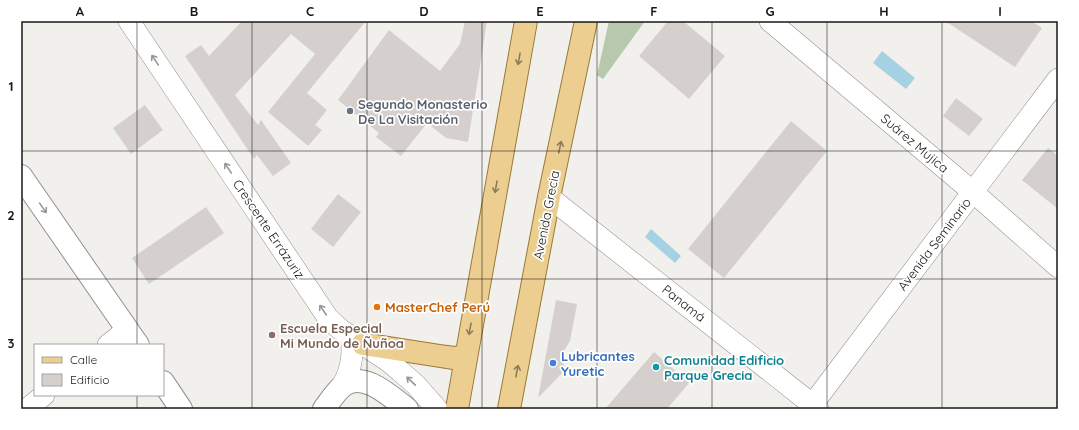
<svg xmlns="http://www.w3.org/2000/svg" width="1079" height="430" font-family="Quicksand,sans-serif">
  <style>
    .green { fill: #b7c8ad }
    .water { fill: #a6d1e2 }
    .building { fill: #d5d0ce }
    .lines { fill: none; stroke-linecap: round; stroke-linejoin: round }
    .minor-casing { stroke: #92918d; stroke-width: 22 }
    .secondary-casing { stroke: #92918d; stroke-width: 24 }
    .primary-casing { stroke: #997a36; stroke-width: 24 }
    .minor { stroke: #fff; stroke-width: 21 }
    .secondary { stroke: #fff; stroke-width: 22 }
    .primary { stroke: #ecce91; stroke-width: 22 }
    .oneway { stroke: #8d7c5a }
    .oneway2 { stroke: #979796 }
    .grid { fill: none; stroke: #181816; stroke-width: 1; stroke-opacity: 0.55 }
    .worship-dot { fill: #6b7280; stroke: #fff; stroke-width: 1.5 }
    .food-dot { fill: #e8710a; stroke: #fff; stroke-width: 1.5 }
    .education-dot { fill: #8d6e63; stroke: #fff; stroke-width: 1.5 }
    .shop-dot { fill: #3f7fe0; stroke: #fff; stroke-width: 1.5 }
    .culture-dot { fill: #0f9aa8; stroke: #fff; stroke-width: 1.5 }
    .labels { text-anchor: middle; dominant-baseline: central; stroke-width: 3.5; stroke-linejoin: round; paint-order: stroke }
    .worship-label { font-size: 13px; font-weight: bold; fill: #5b616d; stroke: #fff; text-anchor: start }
    .street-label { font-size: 13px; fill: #181816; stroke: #fff }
    .food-label { font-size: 13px; font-weight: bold; fill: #c56008; stroke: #fff; text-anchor: start }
    .education-label { font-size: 13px; font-weight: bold; fill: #785e54; stroke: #fff; text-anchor: start }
    .shop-label { font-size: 13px; font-weight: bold; fill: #366cbe; stroke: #fff; text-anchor: start }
    .culture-label { font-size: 13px; font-weight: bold; fill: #0d838f; stroke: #fff; text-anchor: start }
    .neatline { fill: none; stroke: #181816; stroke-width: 1.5 }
    .grid-label { font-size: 13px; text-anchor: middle; font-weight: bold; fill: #181816 }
  </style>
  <rect width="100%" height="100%" fill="#f2f0ec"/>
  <!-- green -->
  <polygon class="green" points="609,21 645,21 603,79 597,75"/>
  <!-- water -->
  <g class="water">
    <polygon points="882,51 915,78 906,89 873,63"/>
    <polygon points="651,229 681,256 675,263 645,237"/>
  </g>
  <!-- building -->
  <g class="building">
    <polygon points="242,21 366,21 307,93 327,110 315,125 322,130 308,146 268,112 315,54 291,34 235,95 258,125 261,120 291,163 273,176 257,155 254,159 185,56 201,45 209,56"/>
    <polygon points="465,21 487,21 468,142 446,138 427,123 401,156 376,137 379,133 338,100 389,30 440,71 460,44"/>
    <polygon points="668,21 683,21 725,56 689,99 639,56"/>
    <polygon points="945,21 1031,21 1042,28 1015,67"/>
    <polygon points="956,98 983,119 969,136 943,116"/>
    <polygon points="145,105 163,130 131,154 113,128"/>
    <polygon points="791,121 827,151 724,278 688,249"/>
    <polygon points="1048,148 1058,156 1058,209 1022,180"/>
    <polygon points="338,194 361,212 333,247 311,229"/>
    <polygon points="206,207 224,233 149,284 132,258"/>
    <polygon points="556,300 577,304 570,341 560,357 566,369 538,398"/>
    <polygon points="654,352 689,383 667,409 605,409"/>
  </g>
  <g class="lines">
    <defs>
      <g id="minor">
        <polyline points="129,21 328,318 341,330 388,361 400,371 416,385 437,409"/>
        <polyline points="770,21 973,192 1058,267"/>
        <polyline points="549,197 818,409"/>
        <polyline points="108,345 127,330"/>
        <path d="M 340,389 C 351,373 354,357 351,337"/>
        <polyline points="27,409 44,395"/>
        <polyline points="809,409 1058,79"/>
      </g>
      <g id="secondary">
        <polyline points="21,176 138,345"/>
        <polyline points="163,382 181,409"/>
        <path d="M 324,409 C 330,401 336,391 344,385 C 365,371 391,397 407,409"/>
      </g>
      <g id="primary">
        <polyline points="363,344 440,356 454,358 466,356"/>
        <polyline points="457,409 526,21"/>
        <polyline points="509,409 549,197 586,21"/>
      </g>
    </defs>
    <!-- minor casing -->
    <use href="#minor" class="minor-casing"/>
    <!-- secondary casing -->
    <use href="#secondary" class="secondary-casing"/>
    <!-- primary casing -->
    <use href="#primary" class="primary-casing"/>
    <!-- minor -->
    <use href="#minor" class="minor"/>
    <!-- secondary -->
    <use href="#secondary" class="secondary"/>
    <!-- primary -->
    <use href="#primary" class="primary"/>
  </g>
  <!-- one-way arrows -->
  <defs><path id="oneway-shaft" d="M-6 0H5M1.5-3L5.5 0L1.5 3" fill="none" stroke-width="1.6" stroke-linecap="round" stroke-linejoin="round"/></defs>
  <g class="oneway">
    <use href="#oneway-shaft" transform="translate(519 59) rotate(100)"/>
    <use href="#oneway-shaft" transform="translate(560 147) rotate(-78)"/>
    <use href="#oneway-shaft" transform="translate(496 187) rotate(100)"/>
    <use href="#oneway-shaft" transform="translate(470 329) rotate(100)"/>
    <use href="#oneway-shaft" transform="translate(517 371) rotate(-79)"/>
  </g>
  <g class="oneway2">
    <use href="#oneway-shaft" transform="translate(155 60) rotate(-124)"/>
    <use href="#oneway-shaft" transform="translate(228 168) rotate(-124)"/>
    <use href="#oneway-shaft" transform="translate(43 208) rotate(55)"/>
    <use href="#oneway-shaft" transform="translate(323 310) rotate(-124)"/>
    <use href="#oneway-shaft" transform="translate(411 381) rotate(-137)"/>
  </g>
  <!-- grid -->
  <path class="grid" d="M 137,21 L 137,345M 252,21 L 252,409M 367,21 L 367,409M 482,21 L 482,409M 597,21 L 597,409M 712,21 L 712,409M 827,21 L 827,409M 942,21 L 942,409M 21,151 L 1058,151M 21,279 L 1058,279M 137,395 L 137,409"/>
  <!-- markers -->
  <circle class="worship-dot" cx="350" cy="111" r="4"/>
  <circle class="food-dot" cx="377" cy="307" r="4"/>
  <circle class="education-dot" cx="272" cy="335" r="4"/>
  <circle class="shop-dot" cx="553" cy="363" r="4"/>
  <circle class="culture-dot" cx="656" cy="367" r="4"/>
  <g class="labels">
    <!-- worship labels -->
    <g class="worship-label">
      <text x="358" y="104">Segundo Monasterio<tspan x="358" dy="15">De La Visitación</tspan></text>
    </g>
    <!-- street labels -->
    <g class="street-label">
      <text transform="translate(915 143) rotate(40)">Suárez Mujica</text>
      <text transform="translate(546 215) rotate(-79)">Avenida Grecia</text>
      <text transform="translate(269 229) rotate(56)">Crescente Errázuriz</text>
      <text transform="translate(934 244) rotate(-53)">Avenida Seminario</text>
      <text transform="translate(684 303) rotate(38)">Panamá</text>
    </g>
    <!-- food labels -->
    <g class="food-label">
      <text x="385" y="307">MasterChef Perú</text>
    </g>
    <!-- education labels -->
    <g class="education-label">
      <text x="280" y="328">Escuela Especial<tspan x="280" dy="15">Mi Mundo de Ñuñoa</tspan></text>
    </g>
    <!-- shop labels -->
    <g class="shop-label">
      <text x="561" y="356">Lubricantes<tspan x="561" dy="15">Yuretic</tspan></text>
    </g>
    <!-- culture labels -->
    <g class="culture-label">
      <text x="664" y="360">Comunidad Edificio<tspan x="664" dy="15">Parque Grecia</tspan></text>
    </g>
  </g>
  <!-- border -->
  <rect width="1079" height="430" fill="none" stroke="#ffffff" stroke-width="44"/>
  <!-- legend -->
  <rect x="34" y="344" width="130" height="52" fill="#ffffff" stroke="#a3a3a2"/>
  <rect x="42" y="357" width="20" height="6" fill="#ecce91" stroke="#a3a3a2"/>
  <text x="70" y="364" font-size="12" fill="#181816">Calle</text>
  <rect x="42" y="374" width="20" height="12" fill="#d5d0ce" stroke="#a3a3a2"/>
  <text x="70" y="384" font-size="12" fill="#181816">Edificio</text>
  <rect x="22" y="22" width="1035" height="386" class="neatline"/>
  <g class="grid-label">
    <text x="80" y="16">A</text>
    <text x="194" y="16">B</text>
    <text x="310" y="16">C</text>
    <text x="424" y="16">D</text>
    <text x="540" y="16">E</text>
    <text x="654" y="16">F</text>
    <text x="770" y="16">G</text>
    <text x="884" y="16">H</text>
    <text x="1000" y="16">I</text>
    <text x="11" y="91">1</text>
    <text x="11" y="220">2</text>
    <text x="11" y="348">3</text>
  </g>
</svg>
